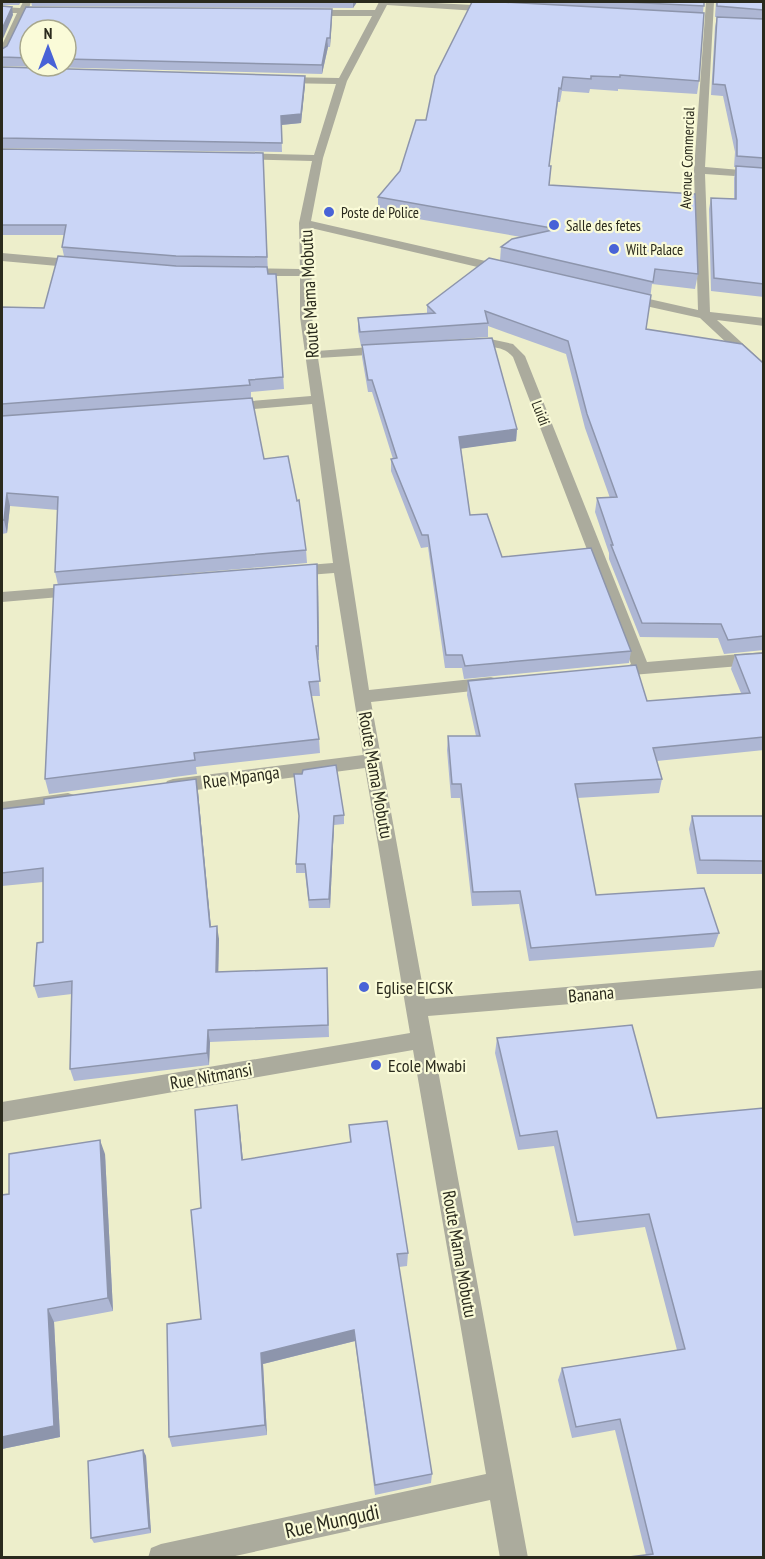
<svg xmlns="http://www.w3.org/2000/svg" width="765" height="1559" font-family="'PT Sans Narrow',sans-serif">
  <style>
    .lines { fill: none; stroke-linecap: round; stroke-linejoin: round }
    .minor { fill: #abab9d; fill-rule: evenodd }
    .wall { fill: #aeb7d4; fill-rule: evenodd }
    .shaded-wall { fill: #8d95ac }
    .building { fill: #cad5f6; stroke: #8d95ac; stroke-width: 1.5 }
    .poi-dot { fill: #4863d7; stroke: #fafbd8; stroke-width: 2 }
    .labels { text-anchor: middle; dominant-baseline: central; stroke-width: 4.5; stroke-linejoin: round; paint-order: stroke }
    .far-street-label { font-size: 15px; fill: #2a2a1d; stroke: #fafbd8 }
    .far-poi-label { font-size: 15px; fill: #2a2a1d; stroke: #fafbd8; text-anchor: start }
    .street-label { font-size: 18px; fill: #2a2a1d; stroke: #fafbd8 }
    .poi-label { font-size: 18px; fill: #2a2a1d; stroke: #fafbd8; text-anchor: start }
    .near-street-label { font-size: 21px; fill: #2a2a1d; stroke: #fafbd8 }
  </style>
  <rect width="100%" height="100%" fill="#edeecb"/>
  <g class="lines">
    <!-- minor -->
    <g class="minor">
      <polygon points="23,2 31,2 29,8 48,8 52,11 48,14 26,13 7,54 2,57 2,45 17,13 2,13 2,7 20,8"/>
      <polygon points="379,2 416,2 492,6 496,9 492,12 387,5 347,81 323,158 311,221 503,265 509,269 503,273 311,228 312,317 317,351 384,346 390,350 384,354 318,358 369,690 491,677 497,679 499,683 497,687 491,689 371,702 425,999 764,970 764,988 428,1016 528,1558 500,1558 490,1500 226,1558 148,1558 151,1548 161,1544 486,1474 413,1050 2,1122 2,1102 410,1033 365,768 173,793 167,791 164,786 167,781 173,779 363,755 334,573 295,576 287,571 295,566 333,563 312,404 229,411 222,407 229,403 311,396 300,317 300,276 246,276 240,272 246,268 300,269 299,223 312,161 239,159 234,156 239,153 314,155 336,84 281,83 276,80 281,77 339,78 372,16 309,16 305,13 309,10 375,10"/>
      <polygon points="706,2 714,2 705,167 764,172 764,178 705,174 710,312 764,318 764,326 717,320 764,363 764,374 759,373 700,318 623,301 621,298 627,294 698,310 694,170"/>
      <polygon points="2,253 80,260 86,264 80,268 2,261"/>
      <path d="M 490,339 L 513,344 L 525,356 L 647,662 L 764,652 L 764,664 L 632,675 L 626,673 L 624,669 L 631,664 L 513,357 C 496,338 475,355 463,344 L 469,340 Z"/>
      <polygon points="77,586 85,591 83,595 2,602 2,592"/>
      <polygon points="68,793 74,795 77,800 74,805 2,816 2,802"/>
    </g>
  </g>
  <!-- wall -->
  <g class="wall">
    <polygon points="2,2 21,2 19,5 2,5"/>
    <polygon points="31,2 357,2 353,8 32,6"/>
    <polygon points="472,2 704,2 703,13 699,81 697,94 618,89 618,91 590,89 589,93 562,91 560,102 558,102 549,166 549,185 698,274 695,289 652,284 646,329 764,362 764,650 724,654 718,638 640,637 609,559 609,553 595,512 597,498 610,498 585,428 566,354 488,326 488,337 377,345 517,429 516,441 461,448 470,515 502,557 631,651 629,663 464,679 462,668 445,668 428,547 421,548 391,471 391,459 393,459 372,392 368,392 362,357 362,346 361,346 358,331 358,318 427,313 427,305 500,261 501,247 521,237 378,212 378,197 400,171 426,120"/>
    <polygon points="716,2 764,2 764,297 711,291 709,209 711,198 734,199 734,178 736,167 734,167 735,152 723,96 711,95 715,27 717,17 715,17"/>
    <path d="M 26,7 L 332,9 L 330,47 L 328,47 L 322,74 L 2,66 L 2,49 L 7,46 ZM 30,30 L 66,30 L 66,66 L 30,66 Z"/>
    <polygon points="2,67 305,85 301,123 281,125 282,152 2,148"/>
    <polygon points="2,149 263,153 268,274 276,274 284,389 251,392 251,398 264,459 306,550 307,563 67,584 318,578 319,660 317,660 320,696 311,696 319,739 320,753 196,767 197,774 49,794 45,779 58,585 55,572 58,510 10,506 7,533 2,534 2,308 44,308 64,256 62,247 64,235 2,235"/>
    <polygon points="764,653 764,750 657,761 662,779 659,793 577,798 596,895 719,933 714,947 529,961 519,904 472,906 460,798 451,798 447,750 448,736 476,736 467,695 468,681 647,701 741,693 731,669 735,655"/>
    <polygon points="198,792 211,927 219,939 218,972 327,968 329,1037 210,1042 209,1065 74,1081 70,1069 72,994 38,998 34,986 43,942 43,882 2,886 2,809"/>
    <polygon points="344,815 344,824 334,825 330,908 309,908 305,873 296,873 296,864 299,819"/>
    <polygon points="692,816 764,816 764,874 697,874 689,829"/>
    <polygon points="632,1025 764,1557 646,1555 615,1430 572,1438 558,1380 562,1368 677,1350 645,1227 574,1236 554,1146 518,1150 495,1053 497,1038"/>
    <polygon points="237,1105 243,1160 350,1142 349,1125 408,1253 407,1266 399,1267 432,1474 431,1483 375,1495 355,1341 263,1364 267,1435 172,1447 169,1437 201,1319 201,1208"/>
    <polygon points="105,1154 113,1311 54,1322 60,1437 2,1449 2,1195 9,1194"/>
    <polygon points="143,1450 146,1456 151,1533 94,1543 91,1538"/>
  </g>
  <!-- shaded-wall -->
  <g class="shaded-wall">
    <polygon points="353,2 357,2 353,8"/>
    <polygon points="12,7 13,15 2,41 2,29"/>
    <polygon points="332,9 332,18 330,47 330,38"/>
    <polygon points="327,38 328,47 322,74 322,65"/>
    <polygon points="305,76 305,85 301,123 281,125 282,152 281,116"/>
    <polygon points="517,429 516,441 459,449 459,437"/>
    <polygon points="7,493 10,506 7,533 4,520"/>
    <polygon points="317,564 318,578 319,660 318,646"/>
    <polygon points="196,779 198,792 212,939 210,927"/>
    <polygon points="334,816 334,825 330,908 329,899"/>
    <polygon points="217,926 219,939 218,985 216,972"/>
    <polygon points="208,1030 210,1042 209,1065 207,1053"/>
    <polygon points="237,1105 239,1119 244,1173 242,1160"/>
    <polygon points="100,1140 105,1154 113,1311 108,1298"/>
    <polygon points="48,1309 54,1322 60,1437 2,1449 2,1437"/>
    <polygon points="354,1330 355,1341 263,1364 267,1435 265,1425 261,1353"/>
    <polygon points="143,1450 146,1456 151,1533 149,1528"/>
  </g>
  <!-- building -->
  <g class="building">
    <polygon points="472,2 502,2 704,13 699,81 620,75 620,77 591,76 591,79 563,77 561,89 559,88 549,166 551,166 549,185 695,194 698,274 655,269 653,282 501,247 512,239 557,229 378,197 400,171 416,120 426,120 435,76"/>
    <polygon points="625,2 704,2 704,6"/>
    <polygon points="717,2 764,2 764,10 717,6"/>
    <polygon points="2,6 12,7 2,29"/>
    <polygon points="26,7 332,9 330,38 327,38 322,65 66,59 66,30 30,30 30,58 2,57 2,49 7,46"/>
    <polygon points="717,17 764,19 764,158 737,156 737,140 725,85 713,84"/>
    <polygon points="2,67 305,76 301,114 281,116 282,143 2,138"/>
    <polygon points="2,149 263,153 267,257 176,256 62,247 66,225 2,225"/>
    <polygon points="736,166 764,168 764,284 714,278 711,198 736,199"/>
    <polygon points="58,256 176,266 267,267 268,274 276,274 283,377 249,380 250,385 2,404 2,307 44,308"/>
    <polygon points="489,258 651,295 646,329 742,344 762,362 764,362 764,636 728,640 721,624 642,623 611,545 613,545 597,498 617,497 587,414 568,341 485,311 488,323 360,332 358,318 435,313 427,305"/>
    <polygon points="492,338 517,429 459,437 470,515 487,514 502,557 591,548 631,651 465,666 462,655 446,655 428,535 422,535 391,459 397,458 372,380 368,380 362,345"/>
    <polygon points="252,398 264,459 288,456 297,501 299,500 306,550 55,572 58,497 7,493 4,520 2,520 2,416"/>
    <polygon points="317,564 318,646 316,646 320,681 309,682 319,739 194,753 195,760 45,779 54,585"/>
    <polygon points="764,653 764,737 653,748 662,779 575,784 596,895 704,888 719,933 531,948 520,891 473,892 461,784 452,784 448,736 480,736 468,681 636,665 647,701 750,693 735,655"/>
    <polygon points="336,765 344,815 334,816 329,899 309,900 305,864 296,864 299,816 294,774 302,774 303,770"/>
    <polygon points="196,779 210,927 217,926 216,972 327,968 328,1025 208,1030 207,1053 70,1069 72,981 34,986 37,943 43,942 43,868 2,873 2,809 44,804 44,799"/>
    <polygon points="692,816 764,816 764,861 700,860"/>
    <polygon points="632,1025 657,1118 764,1108 764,1557 629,1557 653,1554 620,1419 576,1427 562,1368 685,1349 649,1214 577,1222 557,1131 520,1136 497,1038"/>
    <polygon points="237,1105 242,1160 351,1142 349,1125 387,1121 408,1253 397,1254 432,1474 375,1485 354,1330 261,1353 265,1425 169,1437 167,1324 201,1319 191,1210 201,1208 195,1110"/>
    <polygon points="100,1140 108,1298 48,1309 54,1426 2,1437 2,1195 9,1194 9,1154"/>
    <polygon points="143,1450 149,1528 91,1538 88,1461"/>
  </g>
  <!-- markers -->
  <g class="poi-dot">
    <circle cx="329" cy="212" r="6"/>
    <circle cx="554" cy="225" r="6"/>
    <circle cx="614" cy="249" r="6"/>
    <circle cx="364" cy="987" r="6"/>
    <circle cx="376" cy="1065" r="6"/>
  </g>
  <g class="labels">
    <!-- far-street labels -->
    <g class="far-street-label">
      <text transform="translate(687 158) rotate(-88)">Avenue Commercial</text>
      <text transform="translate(541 413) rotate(69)">Luidi</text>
    </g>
    <!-- far-poi labels -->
    <g class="far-poi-label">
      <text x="341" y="212">Poste de Police</text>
      <text x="566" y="225">Salle des fetes</text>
      <text x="626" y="249">Wilt Palace</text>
    </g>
    <!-- street labels -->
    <g class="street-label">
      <text transform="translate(309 294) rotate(-93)">Route Mama Mobutu</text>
      <text transform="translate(376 775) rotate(80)">Route Mama Mobutu</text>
      <text transform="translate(241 777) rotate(-8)">Rue Mpanga</text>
      <text transform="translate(591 994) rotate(-5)">Banana</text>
      <text transform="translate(211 1076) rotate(-10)">Rue Nitmansi</text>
      <text transform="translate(460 1254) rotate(80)">Route Mama Mobutu</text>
    </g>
    <!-- poi labels -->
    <g class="poi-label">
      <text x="376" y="987">Eglise EICSK</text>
      <text x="388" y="1065">Ecole Mwabi</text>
    </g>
    <!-- near-street labels -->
    <g class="near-street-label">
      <text transform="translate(332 1521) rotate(-12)">Rue Mungudi</text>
    </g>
  </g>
  <!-- border -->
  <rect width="765" height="1559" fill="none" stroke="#2a2a1d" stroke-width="6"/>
  <!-- north arrow -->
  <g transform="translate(48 48)"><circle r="28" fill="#fafbd8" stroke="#a7a78d" stroke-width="1.5"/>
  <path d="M0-4.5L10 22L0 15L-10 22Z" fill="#4863d7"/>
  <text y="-9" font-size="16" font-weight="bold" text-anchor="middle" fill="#2a2a1d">N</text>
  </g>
</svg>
